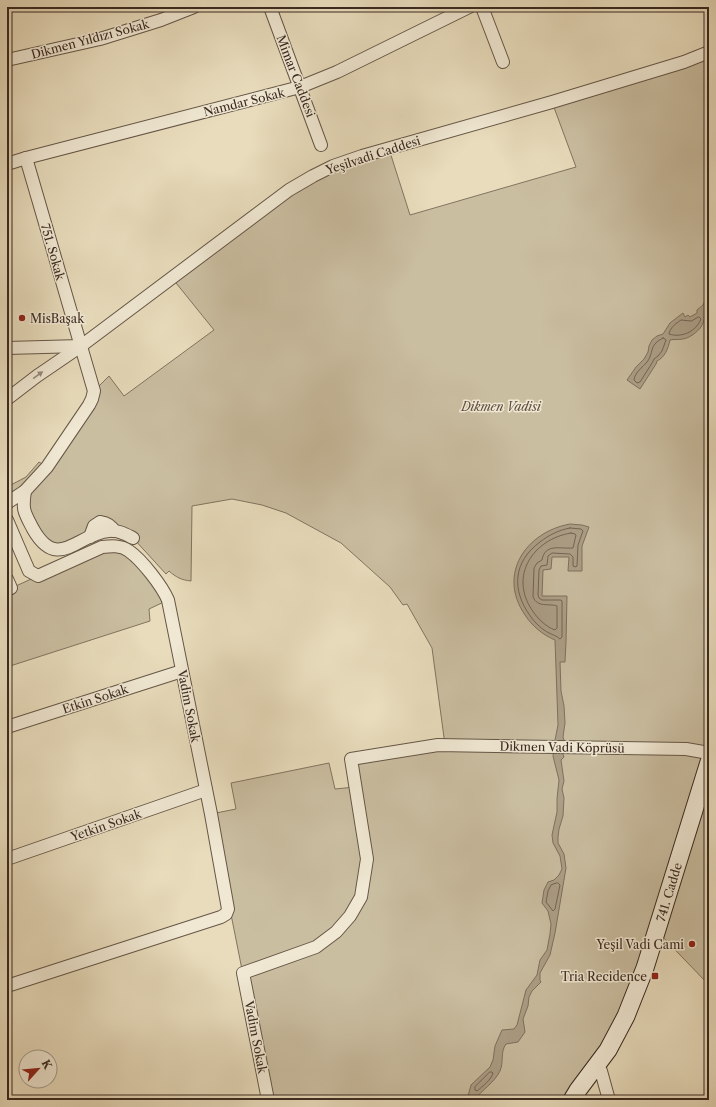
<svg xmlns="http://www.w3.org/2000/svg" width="716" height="1107" font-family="'Libre Caslon Text',serif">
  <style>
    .green { fill: #cabea1; stroke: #827460 }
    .water { fill: #ac9f87; stroke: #7e705e }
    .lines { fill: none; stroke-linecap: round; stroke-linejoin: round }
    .shore { stroke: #726454; stroke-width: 1 }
    .street-casing { stroke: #655647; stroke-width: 14 }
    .secondary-casing { stroke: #392920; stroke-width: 19 }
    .street { stroke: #f0e8d3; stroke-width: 12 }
    .secondary { stroke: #f0e8d3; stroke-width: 17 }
    .oneway { fill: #94887a }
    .poi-dot { fill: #8f2418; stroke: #f0e8d3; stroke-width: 1.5 }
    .labels { text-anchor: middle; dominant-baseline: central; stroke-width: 3; stroke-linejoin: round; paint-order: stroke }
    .street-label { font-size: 12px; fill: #392920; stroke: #f0e8d3 }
    .poi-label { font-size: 12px; fill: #392920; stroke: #f0e8d3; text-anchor: end }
    .park-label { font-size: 12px; font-style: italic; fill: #5d4e40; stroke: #f0e8d3 }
  </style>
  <rect width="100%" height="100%" fill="#e8dcbc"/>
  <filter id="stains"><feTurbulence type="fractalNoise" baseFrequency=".005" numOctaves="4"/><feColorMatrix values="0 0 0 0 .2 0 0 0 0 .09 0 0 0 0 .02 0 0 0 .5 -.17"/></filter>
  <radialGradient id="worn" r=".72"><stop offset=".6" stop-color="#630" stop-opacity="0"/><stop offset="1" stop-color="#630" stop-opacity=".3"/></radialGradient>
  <!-- green -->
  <g class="green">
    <path d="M 709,52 L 709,985 L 657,931 L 649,955 L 572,1100 L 268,1100 L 211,814 L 236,809 L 231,783 L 329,763 L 335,789 L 355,787 L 351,759 L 445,745 L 432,648 L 407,604 L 403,605 L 390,587 L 341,543 L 286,513 L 262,505 L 232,499 L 192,506 L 191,581 C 181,580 176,577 169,571 L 166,574 L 133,538 L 120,532 L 51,549 L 23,503 L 7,503 L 7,487 L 26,477 L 39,462 L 47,467 L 94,391 L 109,376 L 124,396 L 214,330 L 172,278 L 289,190 L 389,149 L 410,215 L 576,167 L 552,102 Z"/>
    <polygon points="102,547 120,547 168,600 149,609 150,621 7,667 7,590"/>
  </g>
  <!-- water -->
  <g class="water">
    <path d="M 709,298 L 709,313 C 705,316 704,322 701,327 C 697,332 690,338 683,339 C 678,340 674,339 670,340 C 668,349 665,357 657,361 L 656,364 L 640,389 L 627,380 L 636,367 L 644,359 L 648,352 L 649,346 L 652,340 L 657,336 L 663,334 L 670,323 L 683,313 L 685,317 L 688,315 L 690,317 L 697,313 L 697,310 L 703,305 L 705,301 Z"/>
    <path d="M 570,524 L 582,525 L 589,527 L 582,546 L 582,571 L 568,571 L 569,557 L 552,557 L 551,569 L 543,570 L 542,596 L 567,596 L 566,642 L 565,662 L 560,662 L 561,691 L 564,706 L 565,723 L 563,737 L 564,740 L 562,751 L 564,757 L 561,760 L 564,781 L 562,789 L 564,798 L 563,816 L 559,829 L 558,837 L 558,843 L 564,854 L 566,868 L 555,933 L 550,955 L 540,973 L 540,980 L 541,982 L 532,991 L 529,997 L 528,1006 L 523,1019 L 525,1032 L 518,1042 L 506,1044 C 500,1052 504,1062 500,1071 C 494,1083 482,1090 474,1100 L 463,1100 L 468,1096 L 471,1085 L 490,1067 L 493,1060 L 495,1046 L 502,1030 L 514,1029 L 517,1025 L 526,990 L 537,975 L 540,960 L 547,950 L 550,934 L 551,924 L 548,911 L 542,903 L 544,890 L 548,882 L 554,880 L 559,875 L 562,869 L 560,856 L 553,843 L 552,835 L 557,812 L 557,799 L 559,780 L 553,756 L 555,740 L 558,725 L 555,640 C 543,635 532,626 525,615 C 497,574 526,532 570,524 Z"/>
  </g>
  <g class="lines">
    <!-- shore -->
    <g class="shore">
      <path d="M 699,317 L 701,319 C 696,332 681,338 669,334 C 670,328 675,324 681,320 L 691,321 Z"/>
      <path d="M 663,338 L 665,339 L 666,340 L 662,351 L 658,356 L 654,359 L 652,363 L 640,382 L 637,383 L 634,380 C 635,372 642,368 647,362 C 652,356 651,348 655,344 C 657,341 660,340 663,338 Z"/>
      <path d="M 570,528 L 581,529 L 583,531 L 578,545 L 577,566 L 576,567 L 573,566 L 573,557 L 570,554 L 552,553 L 548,556 L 547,565 L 541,566 L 539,570 L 538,595 L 539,598 L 542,600 L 561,600 L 562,601 L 562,637 L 560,639 C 557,636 553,635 549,633 C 543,630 535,623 531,617 C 511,590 513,562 540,542 C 549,535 559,530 570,528 Z"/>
      <path d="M 571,533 L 575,534 L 576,535 L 573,548 C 560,549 545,543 542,560 L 537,563 L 534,568 L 533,597 C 538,608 548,603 557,606 L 557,628 L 555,630 C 546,627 537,618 532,610 C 509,576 533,539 571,533 Z"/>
      <polygon points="558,883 560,885 555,909 553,911 546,902 548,891 551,885"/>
      <path d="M 490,1072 L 492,1072 L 493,1073 C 491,1080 483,1086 477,1091 L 475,1090 L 475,1087 Z"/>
    </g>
    <defs>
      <g id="street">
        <polyline points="270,7 321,145"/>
        <polyline points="482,7 503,62"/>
        <polyline points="7,60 100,39 161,20 194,7"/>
        <polyline points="7,164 26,158 300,87 337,72 469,7"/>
        <polyline points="7,348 81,346"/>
        <polyline points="7,399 37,376 81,346 289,190 313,176 333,166 362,156 552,102 684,62 709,52"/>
        <path d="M 25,491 C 22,510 24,512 33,529 C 58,573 78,533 109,531 C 118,530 125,534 133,538"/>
        <polyline points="7,503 25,491 47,467 89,405 92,399 94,391 26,158"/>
        <path d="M 7,520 L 29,571 L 38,576 L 102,547 C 111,546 121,545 129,551 C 142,560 162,586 168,600 L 211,814 L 228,909 L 226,914 L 221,917 L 7,986"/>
        <path d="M 90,537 L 94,526 L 100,522 C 107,523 111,525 114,531"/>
        <polyline points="7,579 11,588 7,590"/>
        <polyline points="7,727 182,671"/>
        <polyline points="7,859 206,790"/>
        <polyline points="594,1067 599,1069 601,1071 609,1100"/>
        <polyline points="268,1100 243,973 316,947 336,932 350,916 361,897 367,859 351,759 438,745 686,749 709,753"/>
      </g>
      <polyline id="secondary" points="572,1100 578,1090 608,1050 626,1016 645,968 709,762"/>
    </defs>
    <!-- street casing -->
    <use href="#street" class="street-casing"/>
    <!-- secondary casing -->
    <use href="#secondary" class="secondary-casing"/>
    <!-- street -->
    <use href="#street" class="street"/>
    <!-- secondary -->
    <use href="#secondary" class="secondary"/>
  </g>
  <!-- one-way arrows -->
  <defs><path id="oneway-solid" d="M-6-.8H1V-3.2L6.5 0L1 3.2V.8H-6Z"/></defs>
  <use class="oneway" href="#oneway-solid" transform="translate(38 375) rotate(-36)"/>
  <!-- markers -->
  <g class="poi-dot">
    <circle cx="22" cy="318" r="4"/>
    <circle cx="692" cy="944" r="4"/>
    <rect x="651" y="972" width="8" height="8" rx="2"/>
  </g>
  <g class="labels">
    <!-- street labels -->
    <g class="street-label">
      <text transform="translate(90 39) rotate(-15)">Dikmen Yıldızı Sokak</text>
      <text transform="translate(296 76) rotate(69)">Mimar Caddesi</text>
      <text transform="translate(244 102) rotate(-14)">Namdar Sokak</text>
      <text transform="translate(373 155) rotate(-18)">Yeşilvadi Caddesi</text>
      <text transform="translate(53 252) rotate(74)">751. Sokak</text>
      <text transform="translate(95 699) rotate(-18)">Etkin Sokak</text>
      <text transform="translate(189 706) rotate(79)">Vadim Sokak</text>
      <text transform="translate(562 747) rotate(1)">Dikmen Vadi Köprüsü</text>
      <text transform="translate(106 825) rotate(-19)">Yetkin Sokak</text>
      <text transform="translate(669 892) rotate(-73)">741. Cadde</text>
      <text transform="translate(256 1037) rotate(79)">Vadim Sokak</text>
    </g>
    <!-- poi labels -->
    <g class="poi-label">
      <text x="30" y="318" text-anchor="start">MisBaşak</text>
      <text x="684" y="944">Yeşil Vadi Cami</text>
      <text x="647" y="976">Tria Recidence</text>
    </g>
    <!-- park labels -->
    <g class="park-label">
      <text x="501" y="406">Dikmen Vadisi</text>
    </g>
  </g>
  <!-- margin -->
  <rect width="716" height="1107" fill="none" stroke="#e8dcbc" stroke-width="24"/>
  <rect x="8" y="8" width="700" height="1091" fill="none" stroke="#392920" stroke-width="2"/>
  <rect x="12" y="12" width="692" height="1083" fill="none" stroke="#392920"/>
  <!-- north arrow -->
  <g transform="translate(38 1069) rotate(63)"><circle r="19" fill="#f0e8d3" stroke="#a79c8b"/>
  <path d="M0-3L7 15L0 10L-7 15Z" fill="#8f2418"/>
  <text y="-6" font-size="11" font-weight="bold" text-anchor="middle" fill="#392920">K</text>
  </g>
  <rect width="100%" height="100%" filter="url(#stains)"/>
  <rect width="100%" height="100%" fill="url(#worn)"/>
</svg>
